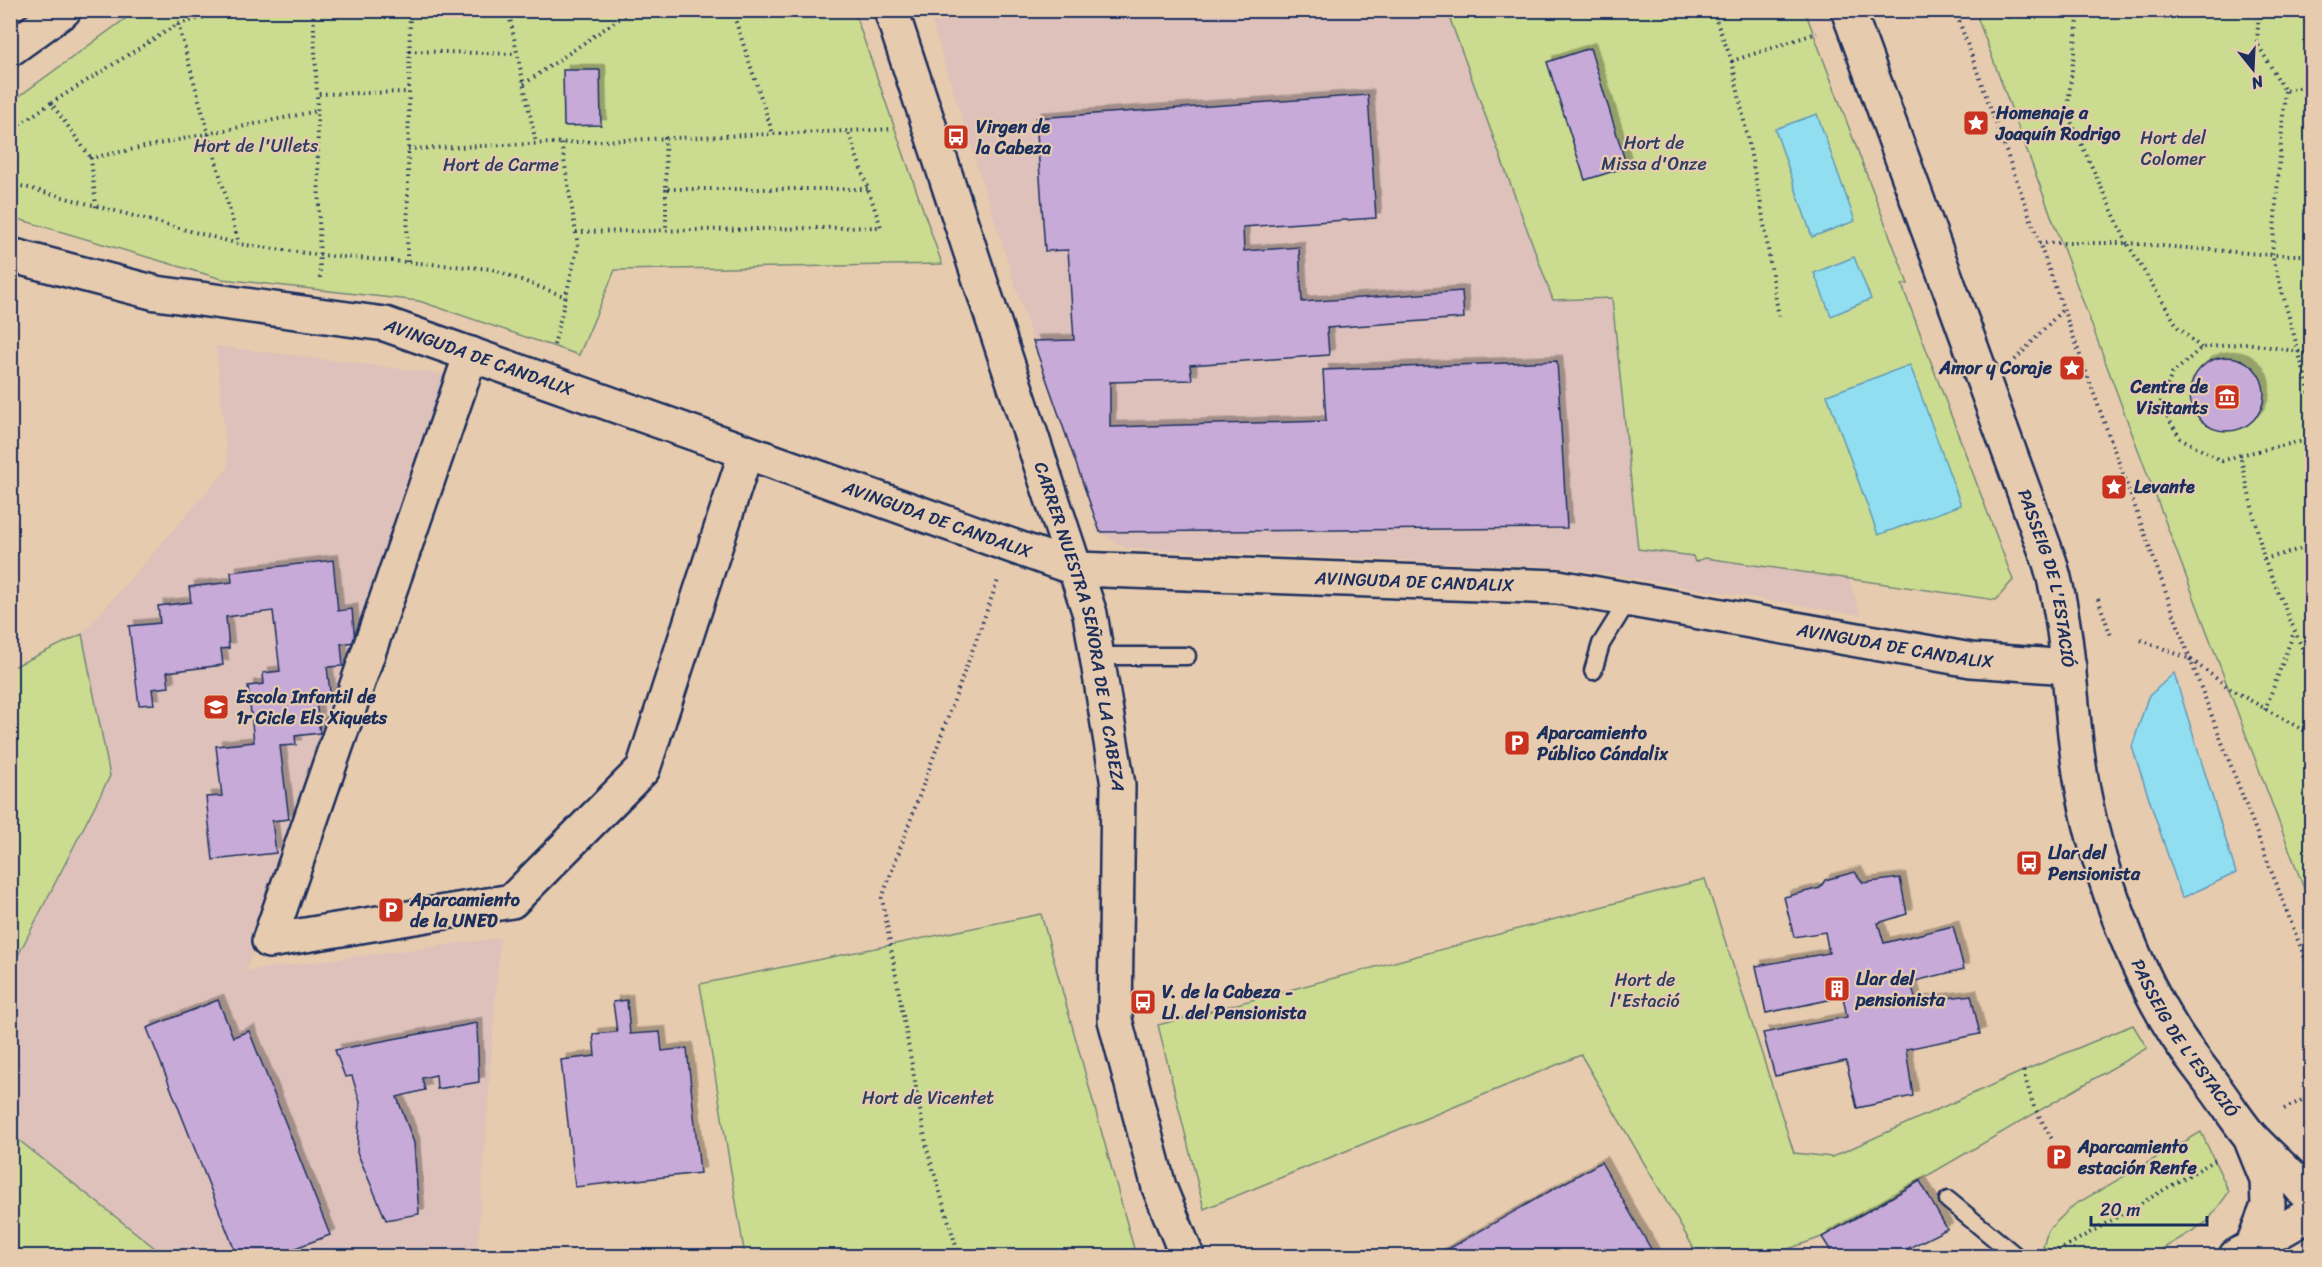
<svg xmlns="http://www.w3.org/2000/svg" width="2322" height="1267" font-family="Sriracha,sans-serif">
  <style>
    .built { fill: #ddc1ba }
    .green { fill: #cbdc90; stroke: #738677; stroke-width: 1.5 }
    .water { fill: #91def1; stroke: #6298b6; stroke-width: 1.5 }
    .building { fill: #c7aad7; stroke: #1b2f5e; stroke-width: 1.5; filter: url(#shadow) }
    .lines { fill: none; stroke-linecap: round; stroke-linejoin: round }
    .lane-casing { stroke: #1b2f5e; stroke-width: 21 }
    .street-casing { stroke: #1b2f5e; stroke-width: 38 }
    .secondary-casing { stroke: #1b2f5e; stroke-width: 38 }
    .highway-casing { stroke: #1b2f5e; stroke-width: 38 }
    .path { stroke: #1b2f5e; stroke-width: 4; stroke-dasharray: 1.5 4.5; stroke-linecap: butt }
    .lane { stroke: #e7cbae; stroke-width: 16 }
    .street { stroke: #e7cbae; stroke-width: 33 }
    .secondary { stroke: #e7cbae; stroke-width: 33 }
    .highway { stroke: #e7cbae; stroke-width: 33 }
    .labels { text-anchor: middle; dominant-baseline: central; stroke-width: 4.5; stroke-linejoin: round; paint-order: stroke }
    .poi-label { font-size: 18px; font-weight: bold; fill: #1b2f5e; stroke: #e7cbae; text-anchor: start }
    .park-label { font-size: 18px; fill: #2d4063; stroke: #e7cbae }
    .street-label { font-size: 18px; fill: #1b2f5e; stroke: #e7cbae }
  </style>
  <defs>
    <filter id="shadow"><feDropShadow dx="5.5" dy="-5.5" stdDeviation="0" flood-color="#0004"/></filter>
  </defs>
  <rect width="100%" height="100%" fill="#e7cbae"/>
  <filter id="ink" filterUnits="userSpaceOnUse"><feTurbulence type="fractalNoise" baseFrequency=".0167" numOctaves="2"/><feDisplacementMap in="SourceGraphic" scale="12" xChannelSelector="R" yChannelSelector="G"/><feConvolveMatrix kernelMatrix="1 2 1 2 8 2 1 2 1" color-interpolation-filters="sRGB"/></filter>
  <g filter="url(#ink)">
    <!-- built -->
    <g class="built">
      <polygon points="928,11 1447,11 1553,300 1751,291 1861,615 1564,567 1125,548 1100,532 1033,341"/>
      <polygon points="216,346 450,375 246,971 500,938 477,1256 165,1256 11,1134 10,969 108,780 82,634 228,468"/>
    </g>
    <!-- green -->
    <g class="green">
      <polygon points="136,11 854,11 942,264 615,270 579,355 419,301 222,279 11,217 10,103"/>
      <polygon points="1447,11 1805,11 1908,284 1902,285 2013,580 1996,600 1705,558 1695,562 1693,556 1638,549 1612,298 1553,300"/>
      <polygon points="1975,11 2311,11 2311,907 2130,428"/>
      <polygon points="82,634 110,776 11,969 11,668"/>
      <polygon points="1705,879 1794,1153 1832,1157 2023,1071 2133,1025 2147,1048 1822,1237 1768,1256 1696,1256 1692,1245 1581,1055 1204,1209 1158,1025"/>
      <polygon points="1041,914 1136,1256 745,1256 700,984"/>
      <polygon points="2201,1132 2229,1192 2207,1222 2151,1256 2067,1256 2043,1247 2048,1230 2074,1205"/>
      <polygon points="10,1134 11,1134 165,1256 11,1256"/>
    </g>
    <!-- water -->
    <g class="water">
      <polygon points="1817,114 1855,221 1812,237 1775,129"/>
      <polygon points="1854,257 1871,299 1831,316 1814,273"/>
      <polygon points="1910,365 1961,505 1878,535 1827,395"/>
      <polygon points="2174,673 2236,873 2182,898 2132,747 2148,697"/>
    </g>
    <!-- building -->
    <g class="building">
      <polygon points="1590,48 1627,167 1585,180 1547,62"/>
      <polygon points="563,70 600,70 601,125 564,126"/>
      <polygon points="1368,95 1376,218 1243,227 1244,251 1299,247 1302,302 1462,291 1464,318 1327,328 1329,355 1190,365 1192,380 1110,382 1110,427 1326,421 1323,370 1557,361 1567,528 1100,532 1033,341 1074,340 1068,250 1045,251 1036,118"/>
      <circle cx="2227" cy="394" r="37"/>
      <polygon points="333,560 338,611 352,609 355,642 341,644 343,666 327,667 331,700 316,701 320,733 295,736 296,745 280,746 289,819 272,821 276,853 213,860 206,797 222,796 216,746 254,742 248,686 264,684 263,673 280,671 273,611 226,617 229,648 221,649 223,665 167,672 169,687 152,689 154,704 139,705 129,626 160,623 158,606 191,602 189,587 232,582 231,572"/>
      <polygon points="1855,872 1863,883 1900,878 1907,914 1878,923 1884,943 1953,926 1964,969 1911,982 1916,1002 1971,995 1980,1034 1906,1049 1913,1096 1857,1108 1846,1061 1775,1076 1763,1033 1847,1017 1843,997 1766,1013 1756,966 1829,953 1825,932 1794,937 1784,897 1820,888 1825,880"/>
      <polygon points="218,1000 233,1037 249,1031 330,1235 274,1256 237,1256 147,1028"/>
      <polygon points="627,1000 630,1034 660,1032 662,1051 687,1048 700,1173 575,1187 561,1060 595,1056 593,1034 617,1032 613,1002"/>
      <polygon points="477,1023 479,1082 437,1089 436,1075 422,1078 425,1090 397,1097 414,1143 419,1214 386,1220 357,1152 360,1102 352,1076 345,1077 335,1050"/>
      <polygon points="1601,1162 1655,1256 1436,1256"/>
      <polygon points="1920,1181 1947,1229 1893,1256 1834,1256 1822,1237"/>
    </g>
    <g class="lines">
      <defs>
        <g id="lane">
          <polyline points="1099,656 1187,656"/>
          <polyline points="1593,671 1601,644 1629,599"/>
          <polyline points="1948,1200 2016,1256"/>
        </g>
        <g id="street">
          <path id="s1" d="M 1848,10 L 2050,563 C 2068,625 2069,688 2077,751 C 2088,842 2126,956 2175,1033 C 2187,1052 2202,1070 2215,1088 C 2227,1104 2237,1121 2250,1136 C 2270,1158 2295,1177 2312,1202"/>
          <path id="s2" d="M 10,255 L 156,293 L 385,324 L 1077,569 L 1558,587 L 1971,660 L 2069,667"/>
          <polyline points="471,354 269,941 512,901 643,769 746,452"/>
          <polyline points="2252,1247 2268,1206 2267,1179 2252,1142"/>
        </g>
        <g id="secondary">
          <path id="s3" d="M 891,10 L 1090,614 L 1118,785 L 1115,1020 L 1159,1187 L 1187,1256"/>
          <polyline points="10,49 64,10"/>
        </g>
        <polyline id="highway" points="2236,1256 2312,1213"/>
      </defs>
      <!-- lane casing -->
      <use href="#lane" class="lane-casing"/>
      <!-- street casing -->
      <use href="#street" class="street-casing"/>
      <!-- secondary casing -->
      <use href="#secondary" class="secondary-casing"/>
      <!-- highway casing -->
      <use href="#highway" class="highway-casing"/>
      <!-- path -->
      <g class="path">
        <polyline points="313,10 317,94"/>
        <polyline points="506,10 509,14 536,143"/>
        <polyline points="732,10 773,134"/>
        <polyline points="1712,10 1732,61 1817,33"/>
        <polyline points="1955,10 2190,659 2312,977"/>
        <polyline points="2007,10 2009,17 2031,10"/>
        <polyline points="2079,10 2067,113 2127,243 2272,255 2312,255"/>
        <polyline points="2259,10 2257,43 2285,91 2312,85"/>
        <polyline points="178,24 239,244"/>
        <polyline points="409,51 517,54"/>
        <polyline points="1732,61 1761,205 1779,318"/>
        <polyline points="524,84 632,10"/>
        <polyline points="2285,91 2272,255 2312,401"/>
        <polyline points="51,103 178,24 231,10"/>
        <polyline points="10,131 51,103 91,158"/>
        <polyline points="665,137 666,189 869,189"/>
        <polyline points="408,149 893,129"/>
        <polyline points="10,183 239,244 320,255 492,269 566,297"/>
        <polyline points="666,189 666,231"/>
        <polyline points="96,207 91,158 317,111"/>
        <polyline points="576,232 881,227 848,131"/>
        <polyline points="2039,243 2127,243 2178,327 2201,348"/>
        <polyline points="407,262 410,10"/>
        <polyline points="320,278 317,94 409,92"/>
        <polyline points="554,345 578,246 561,141"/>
        <polyline points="2015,360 2064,308"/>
        <polyline points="2312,439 2240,455 2264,559 2309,664 2312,665"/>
        <polyline points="2240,455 2222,461 2180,438 2160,404 2172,374 2201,348 2247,343 2312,354"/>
        <polyline points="2264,559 2312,546"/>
        <polyline points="2098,599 2111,636"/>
        <polyline points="2141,640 2190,659 2232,690 2312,735"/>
        <polyline points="2265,710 2294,632"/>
        <polyline points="2023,1071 2034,1107 2053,1141"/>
        <polyline points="2284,1109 2312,1095"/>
        <polyline points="959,1256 927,1149 882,898 998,580"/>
        <polyline points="2055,1256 2058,1251 2219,1158"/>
      </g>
      <!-- lane -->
      <use href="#lane" class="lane"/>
      <!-- street -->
      <use href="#street" class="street"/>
      <!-- secondary -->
      <use href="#secondary" class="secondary"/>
      <!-- highway -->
      <use href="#highway" class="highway"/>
    </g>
  </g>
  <!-- icons -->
  <defs>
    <symbol id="sight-square" viewBox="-11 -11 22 22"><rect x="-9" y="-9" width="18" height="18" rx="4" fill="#c8321e" stroke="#e7cbae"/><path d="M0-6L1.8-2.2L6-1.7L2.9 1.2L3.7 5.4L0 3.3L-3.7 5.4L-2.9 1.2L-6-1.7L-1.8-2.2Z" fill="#fff"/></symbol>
    <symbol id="bus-square" viewBox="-11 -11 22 22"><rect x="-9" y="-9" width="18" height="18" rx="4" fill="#c8321e" stroke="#e7cbae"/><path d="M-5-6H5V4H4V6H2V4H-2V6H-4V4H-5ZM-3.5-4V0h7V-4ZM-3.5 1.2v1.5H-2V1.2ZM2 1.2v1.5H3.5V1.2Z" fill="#fff"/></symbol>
    <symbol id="museum-square" viewBox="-11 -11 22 22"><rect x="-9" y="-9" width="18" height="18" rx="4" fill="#c8321e" stroke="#e7cbae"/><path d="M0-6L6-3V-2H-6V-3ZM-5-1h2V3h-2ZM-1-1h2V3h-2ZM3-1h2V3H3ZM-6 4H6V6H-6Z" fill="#fff"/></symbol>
    <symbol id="school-square" viewBox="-11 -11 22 22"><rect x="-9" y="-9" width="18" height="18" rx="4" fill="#c8321e" stroke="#e7cbae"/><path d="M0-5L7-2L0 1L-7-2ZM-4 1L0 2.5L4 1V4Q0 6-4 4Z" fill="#fff"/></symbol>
    <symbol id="parking-square" viewBox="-11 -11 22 22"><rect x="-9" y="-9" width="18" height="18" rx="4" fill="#c8321e" stroke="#e7cbae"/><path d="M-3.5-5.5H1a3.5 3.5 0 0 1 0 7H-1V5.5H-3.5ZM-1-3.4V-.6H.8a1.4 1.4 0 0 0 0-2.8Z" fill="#fff"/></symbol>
    <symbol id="building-square" viewBox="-11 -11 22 22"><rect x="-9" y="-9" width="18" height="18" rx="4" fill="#c8321e" stroke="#e7cbae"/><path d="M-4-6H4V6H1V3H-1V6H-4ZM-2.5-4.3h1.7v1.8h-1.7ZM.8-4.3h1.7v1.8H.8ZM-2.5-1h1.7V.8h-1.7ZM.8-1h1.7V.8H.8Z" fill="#fff"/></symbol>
  </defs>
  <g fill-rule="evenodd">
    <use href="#sight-square" x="1961" y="108" width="30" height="30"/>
    <use href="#bus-square" x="941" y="122" width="30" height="30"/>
    <use href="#sight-square" x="2057" y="353" width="30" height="30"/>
    <use href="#museum-square" x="2212" y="382" width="30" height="30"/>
    <use href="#sight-square" x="2099" y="472" width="30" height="30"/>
    <use href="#school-square" x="201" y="692" width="30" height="30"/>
    <use href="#parking-square" x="1502" y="728" width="30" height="30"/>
    <use href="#bus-square" x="2014" y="848" width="30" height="30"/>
    <use href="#parking-square" x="376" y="895" width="30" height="30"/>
    <use href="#building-square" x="1822" y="974" width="30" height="30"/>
    <use href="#bus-square" x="1128" y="987" width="30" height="30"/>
    <use href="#parking-square" x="2044" y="1142" width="30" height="30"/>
  </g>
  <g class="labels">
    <!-- poi labels -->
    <g class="poi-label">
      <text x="1996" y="113">Homenaje a<tspan x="1996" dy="21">Joaquín Rodrigo</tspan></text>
      <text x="976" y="127">Virgen de<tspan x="976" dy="21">la Cabeza</tspan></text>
      <text x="2052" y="368" text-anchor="end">Amor y Coraje</text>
      <text x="2208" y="387" text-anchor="end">Centre de<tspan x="2208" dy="21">Visitants</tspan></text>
      <text x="2134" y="487">Levante</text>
      <text x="236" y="697">Escola Infantil de<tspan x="236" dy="21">1r Cicle Els Xiquets</tspan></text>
      <text x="1537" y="733">Aparcamiento<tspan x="1537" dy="21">Público Cándalix</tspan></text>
      <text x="2048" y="853">Llar del<tspan x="2048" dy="21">Pensionista</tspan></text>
      <text x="410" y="900">Aparcamiento<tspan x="410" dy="21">de la UNED</tspan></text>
      <text x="1856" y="979">Llar del<tspan x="1856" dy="21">pensionista</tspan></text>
      <text x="1162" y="992">V. de la Cabeza -<tspan x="1162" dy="21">Ll. del Pensionista</tspan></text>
      <text x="2078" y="1147">Aparcamiento<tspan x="2078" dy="21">estación Renfe</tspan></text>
    </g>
    <!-- park labels -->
    <g class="park-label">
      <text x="2173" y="138">Hort del<tspan x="2173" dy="21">Colomer</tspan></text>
      <text x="1654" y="143">Hort de<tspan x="1654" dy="21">Missa d'Onze</tspan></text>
      <text x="256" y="146">Hort de l'Ullets</text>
      <text x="501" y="165">Hort de Carme</text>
      <text x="1645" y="980">Hort de<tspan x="1645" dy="21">l'Estació</tspan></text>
      <text x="928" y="1098">Hort de Vicentet</text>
    </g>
    <!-- street labels -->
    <g class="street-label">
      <text stroke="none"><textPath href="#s2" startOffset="482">AVINGUDA DE CANDALIX</textPath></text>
      <text stroke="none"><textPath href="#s2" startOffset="968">AVINGUDA DE CANDALIX</textPath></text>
      <text stroke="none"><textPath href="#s1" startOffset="603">PASSEIG DE L'ESTACIÓ</textPath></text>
      <text stroke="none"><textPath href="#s2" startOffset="1454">AVINGUDA DE CANDALIX</textPath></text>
      <text stroke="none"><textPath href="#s3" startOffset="646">CARRER NUESTRA SEÑORA DE LA CABEZA</textPath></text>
      <text stroke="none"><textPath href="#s2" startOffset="1940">AVINGUDA DE CANDALIX</textPath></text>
      <text stroke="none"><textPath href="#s1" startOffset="1089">PASSEIG DE L'ESTACIÓ</textPath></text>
    </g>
  </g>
  <!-- margin -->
  <rect width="2322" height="1267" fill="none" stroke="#e7cbae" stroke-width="36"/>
  <rect x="18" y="18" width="2286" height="1231" fill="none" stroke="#1b2f5e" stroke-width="2" filter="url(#ink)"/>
  <!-- north arrow -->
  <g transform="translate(2253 69) rotate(162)" stroke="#e7cbae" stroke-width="4.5" paint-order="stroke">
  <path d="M0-4.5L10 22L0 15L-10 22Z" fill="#1b2f5e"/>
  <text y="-9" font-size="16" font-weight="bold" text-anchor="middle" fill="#1b2f5e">N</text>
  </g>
  <!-- scale -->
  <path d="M2091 1216v9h116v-9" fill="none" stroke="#1b2f5e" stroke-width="3"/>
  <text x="2100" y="1216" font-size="18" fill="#1b2f5e" stroke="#e7cbae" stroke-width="4.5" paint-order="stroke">20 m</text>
</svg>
